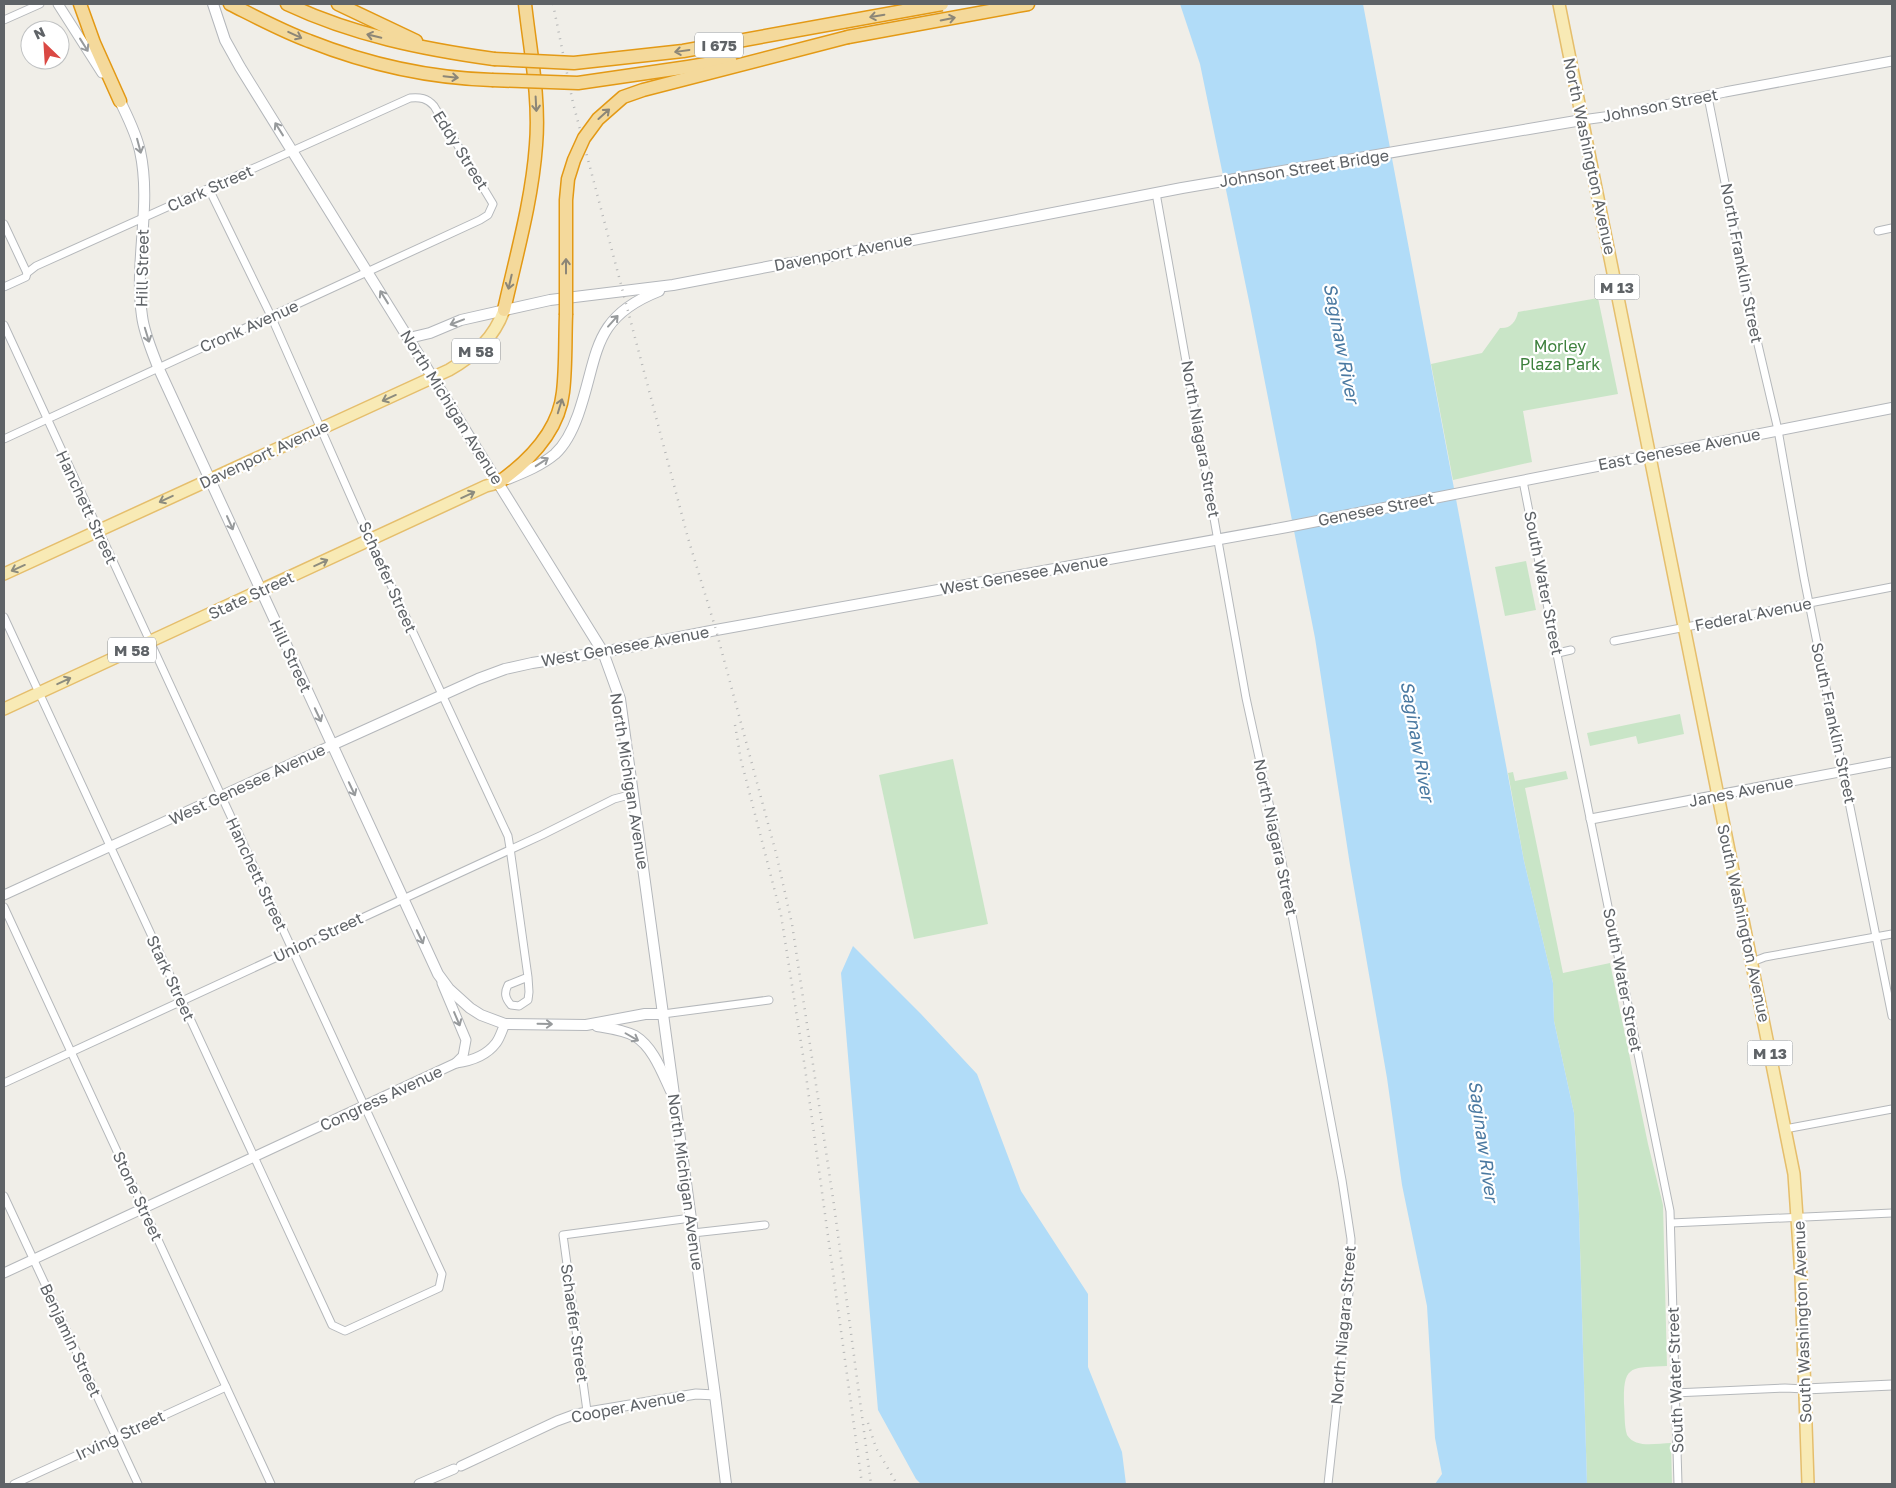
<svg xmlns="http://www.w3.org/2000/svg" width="1896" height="1488" font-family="'Golos Text',sans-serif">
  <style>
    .green { fill: #c9e5c7 }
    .water { fill: #b1dcf8 }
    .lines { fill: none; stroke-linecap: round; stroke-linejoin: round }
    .minor-casing { stroke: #b5b8bb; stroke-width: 9 }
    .tertiary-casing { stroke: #b5b8bb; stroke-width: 11 }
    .secondary-casing { stroke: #b4b7bb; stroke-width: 12 }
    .primary-casing { stroke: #e5be6c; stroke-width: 14 }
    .motorway-casing { stroke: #e39915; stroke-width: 15 }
    .minor { stroke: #fff; stroke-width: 7 }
    .tertiary { stroke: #fff; stroke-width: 9 }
    .secondary { stroke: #fff; stroke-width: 10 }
    .primary { stroke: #f8eab5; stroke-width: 11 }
    .motorway { stroke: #f4d99b; stroke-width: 12 }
    .rail { stroke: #b6b7b7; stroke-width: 2.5; stroke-dasharray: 1 6; stroke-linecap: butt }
    .motorway-bridge-casing { stroke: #e39915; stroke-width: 15; stroke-linecap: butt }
    .motorway-bridge { stroke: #f4d99b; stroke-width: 12 }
    .oneway { stroke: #8c8677 }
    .oneway2 { stroke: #979a9c }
    .oneway3 { stroke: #8d8c7e }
    .labels { text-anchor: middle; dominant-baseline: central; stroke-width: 4.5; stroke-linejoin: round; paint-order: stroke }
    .shield { fill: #fff; stroke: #8f9295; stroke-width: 1 }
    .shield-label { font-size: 15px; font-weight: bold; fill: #5f6367 }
    .street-label { font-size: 16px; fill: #5f6367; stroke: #fff }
    .park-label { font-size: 16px; fill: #3d803d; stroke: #fff }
    .water-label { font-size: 18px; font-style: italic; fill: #4a79a1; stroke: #fff }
  </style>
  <rect width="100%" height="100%" fill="#f0eee8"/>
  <!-- green -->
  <g class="green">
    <path d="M 1598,298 L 1618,394 L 1523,411 L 1532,462 L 1453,480 L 1431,364 L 1482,353 L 1500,328 C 1510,329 1516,322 1518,312 Z"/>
    <polygon points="1526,561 1536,610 1505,616 1495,567"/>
    <polygon points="1680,714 1684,734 1638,744 1636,736 1590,746 1587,733"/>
    <polygon points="953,759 988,924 914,939 879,775"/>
    <path d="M 1566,771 L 1568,779 L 1525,788 L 1563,973 L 1610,963 L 1648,1144 L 1663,1205 L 1667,1366 C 1631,1368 1623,1364 1624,1404 C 1625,1414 1624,1425 1627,1435 C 1636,1449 1657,1443 1671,1443 L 1672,1484 L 1587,1484 L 1579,1214 L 1574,1113 L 1554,1021 L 1553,983 L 1524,861 L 1508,773 L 1513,772 L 1515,781 Z"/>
  </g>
  <!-- water -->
  <g class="water">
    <polygon points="1180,4 1363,4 1524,861 1553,983 1554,1021 1574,1113 1579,1214 1587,1484 1435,1484 1442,1474 1435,1438 1427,1306 1402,1185 1387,1078 1350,865 1315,638 1250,306 1200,64"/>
    <polygon points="853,946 921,1014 977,1074 1021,1191 1088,1294 1088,1367 1122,1452 1126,1484 921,1484 916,1479 878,1410 841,973"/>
  </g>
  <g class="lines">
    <defs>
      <g id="minor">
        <polyline points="4,20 40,4"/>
        <polyline points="1708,97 1752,319 1778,430 1804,578 1892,1016"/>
        <path d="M 209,189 L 271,316 L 370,540 L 508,836 L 510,848 L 528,977 L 529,992 L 528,1000 L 519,1006 L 511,1005 C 505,998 504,993 508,985 L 528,977"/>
        <polyline points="1156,193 1246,698 1283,867 1342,1180 1351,1239 1350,1283 1328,1484"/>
        <polyline points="4,224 27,273"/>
        <polyline points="1878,231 1892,228"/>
        <path d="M 4,287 L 26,277 L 27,273 L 36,266 L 410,98 C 420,97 427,98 434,106 L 493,204 L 488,215 L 480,220 L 4,439"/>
        <polyline points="4,325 442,1274 439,1288 345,1331 332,1325 4,617"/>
        <polyline points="1523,481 1567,705 1670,1211 1678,1484"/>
        <polyline points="1614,641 1892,587"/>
        <polyline points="1558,653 1571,650"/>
        <polyline points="4,907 271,1484"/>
        <polyline points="1752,962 1765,957 1892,934"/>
        <polyline points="663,1014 769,1000"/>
        <polyline points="4,1083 542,835 614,799 633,794"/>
        <polyline points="1785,1129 1892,1109"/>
        <polyline points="4,1196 138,1484"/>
        <polyline points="1671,1223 1892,1213"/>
        <polyline points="693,1233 765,1225"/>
        <polyline points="1674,1393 1785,1388 1805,1389"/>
        <polyline points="587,1411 563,1235 691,1218"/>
        <polyline points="14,1484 226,1387"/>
      </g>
      <g id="tertiary">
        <polyline points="58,4 102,73"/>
        <polyline points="1582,120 1619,115 1725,92 1892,61"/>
        <polyline points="1591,819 1892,762"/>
        <polyline points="4,895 332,745"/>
        <polyline points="442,983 466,1040 463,1056 456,1063"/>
        <path d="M 4,1273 L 456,1063 C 471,1061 487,1055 496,1043 C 500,1038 502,1030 505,1024"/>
        <polyline points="1805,1389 1892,1385"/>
        <polyline points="461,1466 557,1421 576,1414 696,1394 715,1395"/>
        <polyline points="419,1484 454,1469"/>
      </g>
      <g id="secondary">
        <polyline points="213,4 225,40 240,67 603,652 620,699 715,1395 726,1484"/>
        <path d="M 120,101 C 128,118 136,133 140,151 C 152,205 134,261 142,316 C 144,333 152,351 158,367 L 438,974 L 449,989 L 470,1008 L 481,1015 L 505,1024 L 586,1025 L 645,1014 L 663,1014"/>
        <polyline points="409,338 430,333 461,320 550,300 673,285 772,266 805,261 1182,188 1582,120"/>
        <path d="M 508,479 C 525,472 542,465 555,454 C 567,443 573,429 578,415 C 599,356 590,318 659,291"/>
        <polyline points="332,745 478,679 505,669 532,663 603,652 716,630 1287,527 1892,408"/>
        <path d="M 597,1026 C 609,1028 624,1030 635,1036 C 653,1047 662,1072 671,1091"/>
      </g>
      <g id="primary">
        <polyline points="1559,4 1794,1174 1801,1277 1808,1484"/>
        <path d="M 4,574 L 449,370 C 475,355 494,338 504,310"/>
        <polyline points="4,709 486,486 498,483"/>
      </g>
      <g id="motorway">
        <polyline points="80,4 94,43 120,101"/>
        <path d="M 230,4 C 256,17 282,31 309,41 C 367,64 429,78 492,80"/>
        <path d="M 287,4 C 353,35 422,49 494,59"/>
        <polyline points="338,4 416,41"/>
        <polyline points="848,37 1028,4"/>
        <path d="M 504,310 C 516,256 532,201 536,145 C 540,98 530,50 525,4"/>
        <path d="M 498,483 C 529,461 559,431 563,392 C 566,367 565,340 566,315"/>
      </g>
    </defs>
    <!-- minor casing -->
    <use href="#minor" class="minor-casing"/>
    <!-- tertiary casing -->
    <use href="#tertiary" class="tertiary-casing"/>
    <!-- secondary casing -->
    <use href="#secondary" class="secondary-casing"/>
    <!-- primary casing -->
    <use href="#primary" class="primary-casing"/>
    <!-- motorway casing -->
    <use href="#motorway" class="motorway-casing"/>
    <!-- minor -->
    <use href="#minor" class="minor"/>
    <!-- tertiary -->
    <use href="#tertiary" class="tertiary"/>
    <!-- secondary -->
    <use href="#secondary" class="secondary"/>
    <!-- primary -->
    <use href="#primary" class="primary"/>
    <!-- motorway -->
    <use href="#motorway" class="motorway"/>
    <!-- rail -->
    <g class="rail">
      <polyline points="553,4 573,103 688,538 716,630 777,857 792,924 834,1205 871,1484"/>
      <polyline points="735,725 741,760 781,915 805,1068 862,1484"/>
      <polyline points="868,1423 876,1448 897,1484"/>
    </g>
    <defs>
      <g id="motorway-bridge">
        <polyline points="494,59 574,63 683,51 942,4"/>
        <polyline points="492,80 578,83 688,67 730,60"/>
        <polyline points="566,315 566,200 568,179 574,160 584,138 598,119 623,97 643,90 848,37"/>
      </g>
    </defs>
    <!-- motorway-bridge casing -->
    <use href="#motorway-bridge" class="motorway-bridge-casing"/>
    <!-- motorway-bridge -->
    <use href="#motorway-bridge" class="motorway-bridge"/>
  </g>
  <!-- one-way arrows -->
  <defs><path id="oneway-shaft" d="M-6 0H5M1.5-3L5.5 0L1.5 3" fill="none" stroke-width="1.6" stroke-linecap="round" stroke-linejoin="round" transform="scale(1.25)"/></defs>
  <g class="oneway">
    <use href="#oneway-shaft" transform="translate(877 16) rotate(170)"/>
    <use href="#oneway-shaft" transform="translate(948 19) rotate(-11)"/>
    <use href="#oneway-shaft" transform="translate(295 35) rotate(25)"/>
    <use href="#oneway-shaft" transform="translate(374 36) rotate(-167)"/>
    <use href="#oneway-shaft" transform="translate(682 51) rotate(172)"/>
    <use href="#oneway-shaft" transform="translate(451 77) rotate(6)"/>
    <use href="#oneway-shaft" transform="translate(536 104) rotate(87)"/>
    <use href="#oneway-shaft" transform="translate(604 114) rotate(-42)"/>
    <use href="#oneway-shaft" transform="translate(566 266) rotate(-90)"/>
    <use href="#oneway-shaft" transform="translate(510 282) rotate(103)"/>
    <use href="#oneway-shaft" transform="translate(560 406) rotate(-73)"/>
  </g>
  <g class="oneway2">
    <use href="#oneway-shaft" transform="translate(84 45) rotate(58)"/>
    <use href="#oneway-shaft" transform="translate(279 129) rotate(-122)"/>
    <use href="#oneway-shaft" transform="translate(139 146) rotate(75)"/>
    <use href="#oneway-shaft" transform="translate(384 297) rotate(-122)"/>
    <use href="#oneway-shaft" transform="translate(613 321) rotate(-48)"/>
    <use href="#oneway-shaft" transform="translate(457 322) rotate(159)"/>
    <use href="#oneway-shaft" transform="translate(147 335) rotate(73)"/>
    <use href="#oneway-shaft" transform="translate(542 462) rotate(-33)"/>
    <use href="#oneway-shaft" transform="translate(230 523) rotate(66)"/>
    <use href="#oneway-shaft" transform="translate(318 715) rotate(65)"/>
    <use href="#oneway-shaft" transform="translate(352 789) rotate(65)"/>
    <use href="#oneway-shaft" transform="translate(420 937) rotate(65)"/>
    <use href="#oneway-shaft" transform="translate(457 1019) rotate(67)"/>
    <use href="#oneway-shaft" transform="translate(545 1024) rotate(1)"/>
    <use href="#oneway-shaft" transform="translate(632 1037) rotate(30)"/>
  </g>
  <g class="oneway3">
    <use href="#oneway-shaft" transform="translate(389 398) rotate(156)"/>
    <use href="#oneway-shaft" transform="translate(468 495) rotate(-25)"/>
    <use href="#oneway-shaft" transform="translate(166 499) rotate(155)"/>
    <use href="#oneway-shaft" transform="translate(321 563) rotate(-25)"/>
    <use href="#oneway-shaft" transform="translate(18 568) rotate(156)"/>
    <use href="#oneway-shaft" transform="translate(64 681) rotate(-25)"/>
  </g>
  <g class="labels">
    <!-- shield labels -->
    <g class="shield">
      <rect x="695" y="32.5" width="48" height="25" rx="4"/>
      <rect x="1594.5" y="274.5" width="45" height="25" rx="4"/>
      <rect x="452" y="338.5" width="48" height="25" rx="4"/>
      <rect x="108" y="637.5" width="48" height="25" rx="4"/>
      <rect x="1747.5" y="1040.5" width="45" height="25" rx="4"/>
    </g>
    <g class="shield-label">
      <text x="719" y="45">I 675</text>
      <text x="1617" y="287">M 13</text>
      <text x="476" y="351">M 58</text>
      <text x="132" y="650">M 58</text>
      <text x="1770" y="1053">M 13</text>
    </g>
    <!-- street labels -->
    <g class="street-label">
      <text transform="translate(1660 105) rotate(-11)">Johnson Street</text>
      <text transform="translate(461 150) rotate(58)">Eddy Street</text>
      <text transform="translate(1590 156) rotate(78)">North Washington Avenue</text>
      <text transform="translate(1304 168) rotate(-9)">Johnson Street Bridge</text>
      <text transform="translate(210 188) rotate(-24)">Clark Street</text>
      <text transform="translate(843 252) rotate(-11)">Davenport Avenue</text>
      <text transform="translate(1742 263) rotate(79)">North Franklin Street</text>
      <text transform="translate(142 268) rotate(-89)">Hill Street</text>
      <text transform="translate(249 326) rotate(-24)">Cronk Avenue</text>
      <text transform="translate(452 407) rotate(58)">North Michigan Avenue</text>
      <text transform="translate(1201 439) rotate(80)">North Niagara Street</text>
      <text transform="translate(1679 449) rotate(-11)">East Genesee Avenue</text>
      <text transform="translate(264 454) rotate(-25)">Davenport Avenue</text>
      <text transform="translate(87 507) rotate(65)">Hanchett Street</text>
      <text transform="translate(1376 509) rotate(-11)">Genesee Street</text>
      <text transform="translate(1024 574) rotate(-10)">West Genesee Avenue</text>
      <text transform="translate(388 577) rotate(66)">Schaefer Street</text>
      <text transform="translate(1544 583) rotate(79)">South Water Street</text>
      <text transform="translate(251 595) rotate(-25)">State Street</text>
      <text transform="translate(1753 614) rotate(-11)">Federal Avenue</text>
      <text transform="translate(625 646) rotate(-10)">West Genesee Avenue</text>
      <text transform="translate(291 656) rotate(65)">Hill Street</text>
      <text transform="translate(1834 723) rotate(78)">South Franklin Street</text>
      <text transform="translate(630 781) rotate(81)">North Michigan Avenue</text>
      <text transform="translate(247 784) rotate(-25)">West Genesee Avenue</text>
      <text transform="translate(1741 791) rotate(-11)">Janes Avenue</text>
      <text transform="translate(1276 837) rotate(78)">North Niagara Street</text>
      <text transform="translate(257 874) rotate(65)">Hanchett Street</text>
      <text transform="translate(1744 923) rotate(78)">South Washington Avenue</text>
      <text transform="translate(318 937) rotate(-25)">Union Street</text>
      <text transform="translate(171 978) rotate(65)">Stark Street</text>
      <text transform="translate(1623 980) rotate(79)">South Water Street</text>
      <text transform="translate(381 1098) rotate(-25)">Congress Avenue</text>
      <text transform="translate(686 1182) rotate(82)">North Michigan Avenue</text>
      <text transform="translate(138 1196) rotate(65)">Stone Street</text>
      <text transform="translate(1802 1322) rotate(-92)">South Washington Avenue</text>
      <text transform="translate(575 1323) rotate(82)">Schaefer Street</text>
      <text transform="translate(1343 1325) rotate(-85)">North Niagara Street</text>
      <text transform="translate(71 1340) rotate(65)">Benjamin Street</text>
      <text transform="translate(1675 1380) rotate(-92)">South Water Street</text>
      <text transform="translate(628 1406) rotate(-11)">Cooper Avenue</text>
      <text transform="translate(120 1435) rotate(-25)">Irving Street</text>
    </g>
    <!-- park labels -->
    <g class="park-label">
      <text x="1560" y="346">Morley<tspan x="1560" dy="18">Plaza Park</tspan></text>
    </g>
    <!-- water labels -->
    <g class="water-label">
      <text transform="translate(1342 343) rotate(79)">Saginaw River</text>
      <text transform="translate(1418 741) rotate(80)">Saginaw River</text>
      <text transform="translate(1484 1141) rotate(82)">Saginaw River</text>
    </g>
  </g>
  <!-- border -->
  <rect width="1896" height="1488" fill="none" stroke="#5f6367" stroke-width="10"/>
  <!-- north arrow -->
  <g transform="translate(45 45) rotate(335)"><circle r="24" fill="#ffffff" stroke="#bfc1c2"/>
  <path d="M0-4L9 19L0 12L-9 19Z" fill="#da4944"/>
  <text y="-8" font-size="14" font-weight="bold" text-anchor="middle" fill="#5f6367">N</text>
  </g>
</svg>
